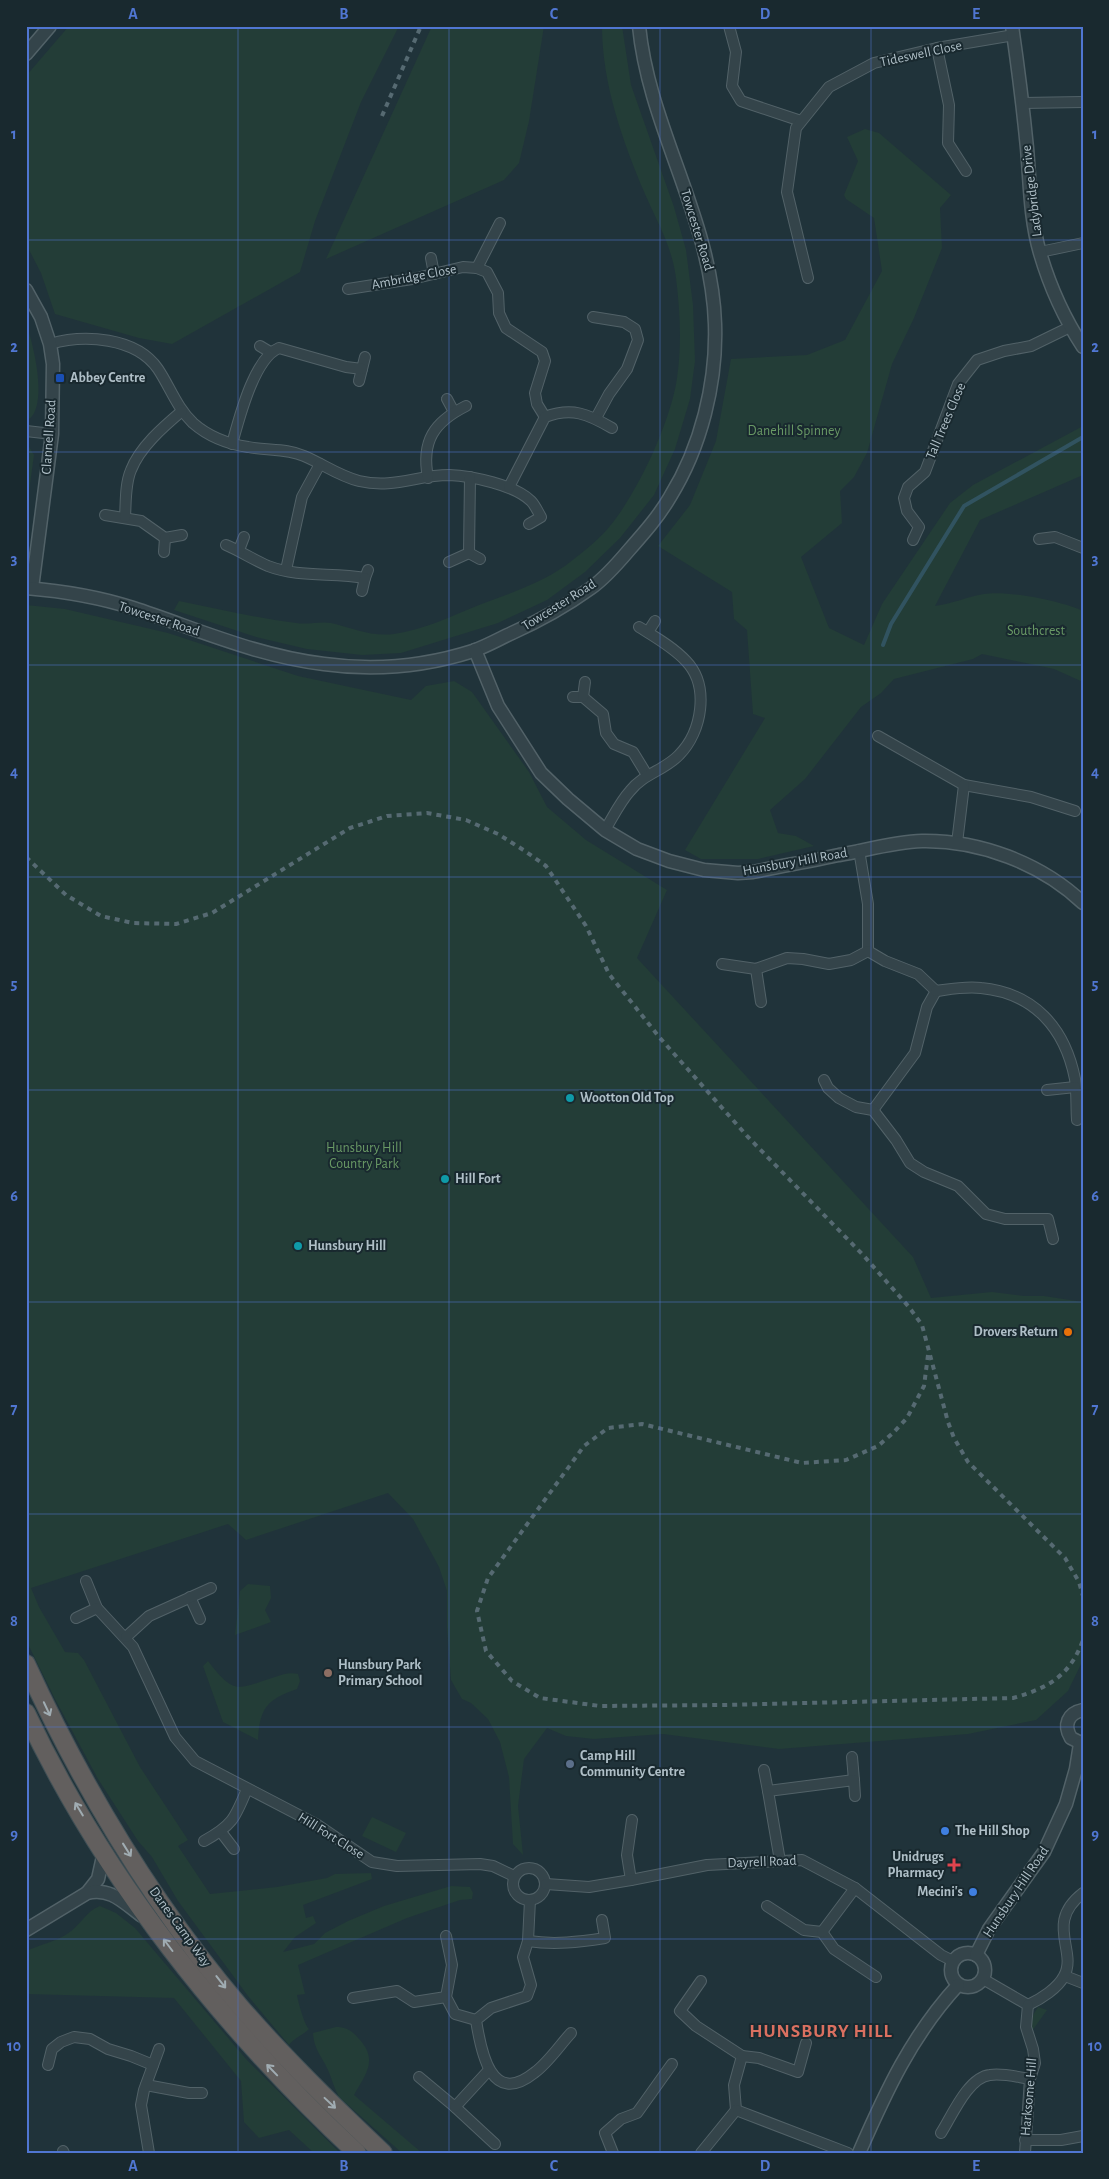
<svg xmlns="http://www.w3.org/2000/svg" width="1109" height="2179" font-family="'Alegreya Sans',sans-serif">
  <style>
    .green { fill: #233d37 }
    .lines { fill: none; stroke-linecap: round; stroke-linejoin: round }
    .stream { stroke: #315360; stroke-width: 4 }
    .minor-casing { stroke: #526268; stroke-width: 12 }
    .tertiary-casing { stroke: #526268; stroke-width: 15 }
    .trunk-casing { stroke: #3f4f55; stroke-width: 20 }
    .minor { stroke: #34444a; stroke-width: 10 }
    .tertiary { stroke: #34444a; stroke-width: 12 }
    .trunk { stroke: #625f5e; stroke-width: 18 }
    .rail { stroke: #566a72; stroke-width: 4; stroke-dasharray: 5 5; stroke-linecap: butt }
    .oneway { stroke: #a0acb2 }
    .grid { fill: none; stroke: #5076d2; stroke-width: 1; stroke-opacity: 0.55 }
    .transit-dot { fill: #1a4fb4; stroke: #19292f; stroke-width: 2 }
    .culture-dot { fill: #0f9aa8; stroke: #19292f; stroke-width: 2 }
    .food-dot { fill: #e8710a; stroke: #19292f; stroke-width: 2 }
    .education-dot { fill: #8d6e63; stroke: #19292f; stroke-width: 2 }
    .service-dot { fill: #5c6f8a; stroke: #19292f; stroke-width: 2 }
    .shop-dot { fill: #3f7fe0; stroke: #19292f; stroke-width: 2 }
    .health-dot { fill: #e0444e; stroke: #19292f; stroke-width: 2 }
    .labels { text-anchor: middle; dominant-baseline: central; stroke-width: 4; stroke-linejoin: round; paint-order: stroke }
    .street-label { font-size: 14px; fill: #afbfc7; stroke: #19292f }
    .poi-label { font-size: 14px; font-weight: bold; fill: #afbfc7; stroke: #19292f; text-anchor: start }
    .park-label { font-size: 14px; fill: #699965; stroke: #19292f }
    .district-label { font-size: 19px; font-weight: bold; letter-spacing: 1px; fill: #da7060; stroke: #19292f }
    .neatline { fill: none; stroke: #5076d2; stroke-width: 2 }
    .grid-label { font-size: 16px; text-anchor: middle; font-weight: bold; fill: #5076d2 }
  </style>
  <rect width="100%" height="100%" fill="#20333a"/>
  <!-- green -->
  <g class="green">
    <polygon points="69,26 399,26 361,102 315,221 300,272 172,344 139,338 55,314 41,273 26,244 26,76"/>
    <polygon points="432,26 544,26 529,121 519,163 504,180 326,259"/>
    <path d="M 602,26 L 622,26 L 631,85 L 674,207 L 686,250 L 693,305 L 695,361 L 690,399 L 675,449 L 654,495 L 620,538 L 585,572 L 547,600 L 498,623 L 401,653 L 362,655 L 307,649 L 256,637 L 174,610 L 179,601 C 218,609 257,618 296,623 C 308,625 320,621 331,623 C 353,628 371,637 394,634 C 423,630 452,616 479,605 C 508,594 539,584 565,566 C 578,556 600,539 610,526 C 638,492 671,421 677,378 C 682,344 680,311 676,278 C 672,246 657,222 645,194 C 623,142 602,84 602,26 Z"/>
    <path d="M 865,129 L 879,133 L 951,195 L 940,208 L 942,248 L 914,318 L 892,364 L 867,453 L 854,477 L 840,491 L 842,523 L 801,557 L 829,628 L 864,645 L 882,604 L 950,503 L 973,485 L 1083,426 L 1083,475 L 980,520 L 935,606 C 951,604 967,597 984,594 C 1007,590 1062,601 1083,611 L 1083,682 L 1054,669 L 982,654 L 973,659 L 894,679 L 881,693 L 861,707 L 805,779 L 770,810 L 778,833 L 796,836 L 814,846 L 758,859 L 701,859 L 685,850 L 765,718 L 753,714 L 747,630 L 734,619 L 732,592 L 658,546 L 690,505 L 716,441 L 731,359 L 807,355 L 845,340 L 882,271 L 874,218 L 846,199 L 844,195 L 858,161 L 847,137 Z"/>
    <path d="M 26,323 C 33,343 50,410 26,421 Z"/>
    <polygon points="26,442 34,455 26,513"/>
    <path d="M 26,605 L 65,609 L 168,633 L 298,676 L 411,700 L 426,686 L 454,681 L 472,692 L 529,772 L 547,807 L 586,840 L 667,890 L 637,958 L 913,1257 L 931,1298 L 992,1292 L 1024,1296 L 1044,1296 L 1083,1302 L 1083,1660 L 1068,1691 L 1036,1720 L 968,1734 L 779,1749 L 663,1734 L 594,1739 L 566,1736 L 547,1728 L 524,1759 L 518,1806 L 523,1855 L 513,1844 L 509,1777 L 500,1742 L 488,1719 L 471,1703 L 462,1699 L 451,1680 L 447,1628 L 447,1591 L 439,1567 L 413,1519 L 388,1493 L 246,1540 L 228,1524 L 31,1588 L 39,1607 L 65,1652 L 78,1653 L 84,1660 L 140,1767 L 188,1840 L 178,1846 L 210,1894 L 277,1887 L 327,1878 L 335,1874 L 371,1873 L 372,1879 L 303,1905 L 306,1918 L 313,1916 L 316,1923 L 295,1937 L 283,1952 L 314,1944 L 325,1933 L 348,1921 L 384,1906 L 451,1886 L 470,1887 L 473,1893 L 472,1899 L 460,1900 L 407,1918 L 298,1965 L 305,1994 L 297,1995 C 298,2002 305,2026 309,2029 C 302,2036 295,2037 289,2045 L 248,1996 L 178,1901 L 152,1857 L 138,1841 L 98,1779 L 55,1699 L 26,1640 Z"/>
    <polygon points="248,1584 270,1586 271,1598 265,1610 271,1622 235,1635 240,1591"/>
    <path d="M 208,1661 C 235,1696 237,1689 275,1677 C 284,1674 289,1672 298,1674 L 300,1681 L 297,1689 C 266,1700 260,1708 258,1740 L 223,1722 L 203,1666 Z"/>
    <polygon points="372,1817 406,1833 396,1852 362,1836"/>
    <path d="M 100,1906 L 116,1913 L 135,1928 L 246,2059 L 340,2153 L 314,2153 L 289,2130 L 259,2138 L 244,2122 L 241,2081 L 174,1998 L 26,1994 L 26,1951 C 39,1945 55,1942 67,1934 C 80,1926 86,1911 100,1906 Z"/>
    <polygon points="1038,2007 1047,2010 1032,2031 1032,2017"/>
    <path d="M 336,2027 C 347,2027 352,2031 359,2039 C 379,2060 365,2075 354,2095 L 422,2153 L 402,2153 L 339,2097 C 334,2088 332,2079 328,2070 C 322,2056 314,2050 313,2033 Z"/>
  </g>
  <g class="lines">
    <!-- stream -->
    <polyline class="stream" points="883,645 891,624 964,506 1083,437"/>
    <defs>
      <g id="minor">
        <polyline points="729,26 736,52 732,86 741,101 801,121"/>
        <polyline points="937,48 949,105 948,143 966,171"/>
        <polyline points="1023,103 1083,102"/>
        <polyline points="1040,252 1083,243"/>
        <polyline points="431,258 434,274"/>
        <polyline points="477,268 500,223"/>
        <polyline points="808,278 787,192 796,128 829,87 874,63 937,48 1014,35"/>
        <polyline points="348,289 412,279 463,267 477,268 487,272 498,293 499,313 506,328 542,352 545,361 535,393 537,404 545,417"/>
        <polyline points="593,317 624,322 635,329 638,340 627,369 609,394 596,418"/>
        <path d="M 50,344 C 84,334 136,337 158,369 C 170,387 177,408 193,423 C 209,437 228,444 248,447 C 267,451 286,448 304,456 C 323,464 339,476 359,481 C 394,489 417,475 449,475 C 472,476 515,485 531,501 C 535,505 538,512 541,517 L 529,524"/>
        <polyline points="260,346 270,352"/>
        <polyline points="359,381 365,357"/>
        <polyline points="447,399 454,412"/>
        <polyline points="26,431 52,434"/>
        <path d="M 232,444 C 239,419 254,358 279,348 L 346,367 L 362,369"/>
        <path d="M 428,478 C 421,441 434,422 466,406"/>
        <path d="M 509,487 L 545,417 C 572,407 588,414 612,428"/>
        <polyline points="105,515 141,521 165,538 182,535"/>
        <path d="M 125,517 C 126,502 125,484 131,470 C 140,447 163,427 182,411"/>
        <polyline points="1039,539 1055,537 1083,548"/>
        <polyline points="913,540 919,527 907,511 904,498 908,487 925,472 958,384 977,360 1004,351 1031,346 1070,327"/>
        <path d="M 226,545 C 240,551 254,560 268,566 C 299,578 333,572 365,578 L 368,570"/>
        <polyline points="239,550 244,537"/>
        <polyline points="164,552 165,538"/>
        <polyline points="469,553 480,559"/>
        <polyline points="449,562 469,553 470,477"/>
        <polyline points="286,570 302,497 320,464"/>
        <polyline points="362,591 365,578"/>
        <polyline points="648,632 655,621"/>
        <polyline points="573,697 583,697 603,714 606,733 614,744 633,752 647,775"/>
        <polyline points="583,697 585,682"/>
        <polyline points="878,736 964,785 1031,797 1075,811"/>
        <path d="M 605,830 C 613,817 620,802 630,791 C 643,774 665,770 679,755 C 702,732 710,686 686,661 C 673,647 655,637 639,627"/>
        <polyline points="957,843 964,785"/>
        <polyline points="859,850 868,904 868,951"/>
        <polyline points="868,951 885,961 918,974 936,991 927,1007 915,1053 873,1110"/>
        <polyline points="722,964 756,969 787,958 803,959 829,964 851,960 868,951"/>
        <polyline points="756,969 761,1002"/>
        <path d="M 936,991 C 951,989 966,986 981,988 C 1034,993 1065,1028 1075,1079 C 1077,1092 1076,1107 1077,1120"/>
        <polyline points="824,1080 828,1088 839,1098 856,1107 873,1110 896,1140 910,1163 924,1172 958,1186 986,1214 1005,1219 1048,1219 1053,1239"/>
        <polyline points="1047,1090 1075,1087"/>
        <polyline points="86,1581 97,1608 133,1647 175,1737 195,1761 316,1824 372,1862 397,1866 480,1864 493,1866 514,1876"/>
        <polyline points="190,1597 200,1619"/>
        <polyline points="76,1618 97,1608"/>
        <polyline points="126,1637 149,1616 211,1588"/>
        <polyline points="852,1757 854,1780"/>
        <polyline points="764,1770 768,1791"/>
        <polyline points="221,1832 234,1849"/>
        <path d="M 204,1841 C 233,1825 235,1818 247,1789"/>
        <polyline points="780,1861 768,1791 854,1780 855,1796"/>
        <circle cx="529" cy="1884" r="16"/>
        <polyline points="631,1880 627,1855 632,1820"/>
        <polyline points="546,1884 589,1887 631,1880 707,1865 802,1860 855,1888 941,1955 953,1961"/>
        <path d="M 530,1900 L 528,1941 L 523,1957 L 531,1985 L 527,1996 L 491,2008 L 476,2020 C 481,2052 491,2107 534,2073 C 548,2063 559,2046 571,2033"/>
        <polyline points="767,1906 804,1930 822,1932 834,1949 876,1977"/>
        <polyline points="822,1932 855,1888"/>
        <polyline points="446,1936 452,1965 446,1997 455,2014 476,2020"/>
        <path d="M 528,1941 C 555,1945 579,1942 605,1938 L 602,1920"/>
        <polyline points="1065,1976 1083,1983"/>
        <polyline points="983,1979 1028,2005"/>
        <polyline points="701,1981 680,2011 696,2026 742,2056"/>
        <polyline points="353,1998 397,1991 414,2002 446,1997"/>
        <path d="M 1028,2005 C 1041,1999 1058,1988 1064,1976 C 1078,1951 1044,1923 1083,1893"/>
        <polyline points="48,2065 52,2049 61,2042 74,2037 90,2039 108,2049 131,2056 153,2065"/>
        <polyline points="419,2077 455,2107 495,2144"/>
        <polyline points="146,2085 189,2093 202,2093"/>
        <polyline points="455,2107 489,2070"/>
        <polyline points="736,2110 734,2085 742,2056 759,2058 798,2072 806,2043"/>
        <polyline points="736,2110 848,2153"/>
        <path d="M 941,2133 C 952,2116 968,2077 990,2075 C 1003,2073 1017,2077 1030,2079"/>
        <polyline points="1025,2140 1061,2140 1083,2136"/>
        <polyline points="63,2151 64,2153"/>
        <polyline points="149,2153 141,2105 144,2090 159,2049"/>
        <polyline points="613,2153 605,2133 621,2119 637,2113 672,2064"/>
        <polyline points="701,2153 736,2110"/>
        <polyline points="1025,2153 1030,2079 1035,2063 1033,2049 1026,2027 1028,2005"/>
      </g>
      <g id="tertiary">
        <path d="M 1012,26 C 1018,67 1023,107 1027,148 C 1030,183 1030,219 1040,253 C 1050,287 1064,318 1083,347"/>
        <polyline points="26,54 50,26"/>
        <polyline points="26,290 41,317 50,344 53,364 52,434 32,588"/>
        <path d="M 26,588 C 62,591 99,597 133,608 C 197,629 257,656 324,664 C 374,671 426,666 473,651 C 487,646 499,639 512,633 C 539,621 566,606 591,588 C 605,578 618,563 629,550 C 644,533 659,516 670,497 C 701,447 717,383 715,324 C 712,219 649,129 639,26"/>
        <path d="M 475,650 L 498,706 L 541,773 L 568,799 L 605,830 L 637,849 L 669,861 L 704,870 L 738,873 L 753,872 C 782,866 811,861 839,855 C 867,850 894,842 922,841 C 979,840 1041,863 1083,903"/>
        <path d="M 1083,1710 C 1068,1713 1063,1725 1071,1738 L 1083,1744"/>
        <polyline points="87,1893 98,1879 104,1852"/>
        <path d="M 26,1930 L 87,1893 C 111,1887 124,1903 142,1916"/>
        <circle cx="968" cy="1970" r="17"/>
        <polyline points="976,1955 989,1929 1044,1852 1066,1804 1076,1769 1080,1744"/>
        <path d="M 859,2153 C 886,2091 912,2035 958,1985"/>
      </g>
      <g id="trunk">
        <path d="M 26,1664 C 82,1786 153,1905 240,2007 C 285,2059 333,2106 383,2153"/>
        <path d="M 26,1713 C 104,1879 223,2028 357,2153"/>
      </g>
    </defs>
    <!-- minor casing -->
    <use href="#minor" class="minor-casing"/>
    <!-- tertiary casing -->
    <use href="#tertiary" class="tertiary-casing"/>
    <!-- trunk casing -->
    <use href="#trunk" class="trunk-casing"/>
    <!-- minor -->
    <use href="#minor" class="minor"/>
    <!-- tertiary -->
    <use href="#tertiary" class="tertiary"/>
    <!-- trunk -->
    <use href="#trunk" class="trunk"/>
    <!-- rail -->
    <g class="rail">
      <polyline points="382,116 421,26"/>
      <polyline points="26,857 66,895 101,916 133,923 176,924 212,913 350,828 387,816 427,813 466,820 498,834 525,851 546,866 586,926 609,974 660,1038 748,1137 864,1256 909,1307 922,1325 948,1422 954,1438 968,1462 1065,1558 1079,1582 1083,1596"/>
      <path d="M 928,1355 L 924,1386 L 907,1418 L 893,1433 L 878,1446 L 846,1460 L 802,1463 L 642,1424 L 608,1428 L 584,1446 L 488,1578 L 477,1611 L 486,1651 L 512,1681 L 540,1698 L 600,1706 L 724,1705 L 1013,1698 C 1048,1688 1070,1676 1083,1640"/>
    </g>
  </g>
  <!-- one-way arrows -->
  <defs><path id="oneway-shaft" d="M-6 0H5M1.5-3L5.5 0L1.5 3" fill="none" stroke-width="1.6" stroke-linecap="round" stroke-linejoin="round" transform="scale(1.25)"/></defs>
  <g class="oneway">
    <use href="#oneway-shaft" transform="translate(47 1709) rotate(65)"/>
    <use href="#oneway-shaft" transform="translate(79 1809) rotate(-121)"/>
    <use href="#oneway-shaft" transform="translate(127 1850) rotate(58)"/>
    <use href="#oneway-shaft" transform="translate(168 1945) rotate(-127)"/>
    <use href="#oneway-shaft" transform="translate(221 1982) rotate(52)"/>
    <use href="#oneway-shaft" transform="translate(272 2070) rotate(-134)"/>
    <use href="#oneway-shaft" transform="translate(330 2103) rotate(43)"/>
  </g>
  <!-- grid -->
  <path class="grid" d="M 238,26 L 238,2153M 449,26 L 449,2153M 660,26 L 660,2153M 871,26 L 871,2153M 26,240 L 1083,240M 26,452 L 1083,452M 26,665 L 1083,665M 26,877 L 1083,877M 26,1090 L 1083,1090M 26,1302 L 1083,1302M 26,1514 L 1083,1514M 26,1727 L 1083,1727M 26,1939 L 1083,1939"/>
  <!-- markers -->
  <rect class="transit-dot" x="55" y="373" width="10" height="10" rx="2.5"/>
  <g class="culture-dot">
    <circle cx="570" cy="1098" r="5"/>
    <circle cx="445" cy="1179" r="5"/>
    <circle cx="298" cy="1246" r="5"/>
  </g>
  <circle class="food-dot" cx="1068" cy="1332" r="5"/>
  <circle class="education-dot" cx="328" cy="1673" r="5"/>
  <circle class="service-dot" cx="570" cy="1764" r="5"/>
  <g class="shop-dot">
    <circle cx="945" cy="1831" r="5"/>
    <circle cx="973" cy="1892" r="5"/>
  </g>
  <path class="health-dot" d="M951.5 1857.5h5v5h5v5h-5v5h-5v-5h-5v-5h5z"/>
  <g class="labels">
    <!-- street labels -->
    <g class="street-label">
      <text transform="translate(921 54) rotate(-12)">Tideswell Close</text>
      <text transform="translate(1032 191) rotate(-97)">Ladybridge Drive</text>
      <text transform="translate(697 230) rotate(73)">Towcester Road</text>
      <text transform="translate(414 277) rotate(-11)">Ambridge Close</text>
      <text transform="translate(946 421) rotate(-67)">Tall Trees Close</text>
      <text transform="translate(49 437) rotate(-86)">Clannell Road</text>
      <text transform="translate(559 605) rotate(-32)">Towcester Road</text>
      <text transform="translate(159 619) rotate(18)">Towcester Road</text>
      <text transform="translate(795 862) rotate(-10)">Hunsbury Hill Road</text>
      <text transform="translate(331 1836) rotate(32)">Hill Fort Close</text>
      <text transform="translate(762 1862) rotate(-2)">Dayrell Road</text>
      <text transform="translate(1016 1892) rotate(-56)">Hunsbury Hill Road</text>
      <text transform="translate(180 1927) rotate(54)">Danes Camp Way</text>
      <text transform="translate(1029 2097) rotate(-85)">Harksome Hill</text>
    </g>
    <!-- poi labels -->
    <g class="poi-label">
      <text x="70" y="378">Abbey Centre</text>
      <text x="580" y="1098">Wootton Old Top</text>
      <text x="455" y="1179">Hill Fort</text>
      <text x="308" y="1246">Hunsbury Hill</text>
      <text x="1058" y="1332" text-anchor="end">Drovers Return</text>
      <text x="338" y="1665">Hunsbury Park<tspan x="338" dy="16">Primary School</tspan></text>
      <text x="580" y="1756">Camp Hill<tspan x="580" dy="16">Community Centre</tspan></text>
      <text x="955" y="1831">The Hill Shop</text>
      <text x="944" y="1857" text-anchor="end">Unidrugs<tspan x="944" dy="16">Pharmacy</tspan></text>
      <text x="963" y="1892" text-anchor="end">Mecini's</text>
    </g>
    <!-- park labels -->
    <g class="park-label">
      <text x="794" y="431">Danehill Spinney</text>
      <text x="1036" y="631">Southcrest</text>
      <text x="364" y="1148">Hunsbury Hill<tspan x="364" dy="16">Country Park</tspan></text>
    </g>
    <!-- district labels -->
    <g class="district-label">
      <text x="821" y="2031">HUNSBURY HILL</text>
    </g>
  </g>
  <!-- border -->
  <rect width="1109" height="2179" fill="none" stroke="#19292f" stroke-width="55"/>
  <rect x="28" y="28" width="1054" height="2124" class="neatline"/>
  <g class="grid-label">
    <text x="133" y="19">A</text>
    <text x="344" y="19">B</text>
    <text x="554" y="19">C</text>
    <text x="765" y="19">D</text>
    <text x="976" y="19">E</text>
    <text x="14" y="139">1</text>
    <text x="1095" y="139">1</text>
    <text x="14" y="352">2</text>
    <text x="1095" y="352">2</text>
    <text x="14" y="564">3</text>
    <text x="1095" y="564">3</text>
    <text x="14" y="777">4</text>
    <text x="1095" y="777">4</text>
    <text x="14" y="989">5</text>
    <text x="1095" y="989">5</text>
    <text x="14" y="1201">6</text>
    <text x="1095" y="1201">6</text>
    <text x="14" y="1414">7</text>
    <text x="1095" y="1414">7</text>
    <text x="14" y="1626">8</text>
    <text x="1095" y="1626">8</text>
    <text x="14" y="1839">9</text>
    <text x="1095" y="1839">9</text>
    <text x="14" y="2051">10</text>
    <text x="1095" y="2051">10</text>
    <text x="133" y="2171">A</text>
    <text x="344" y="2171">B</text>
    <text x="554" y="2171">C</text>
    <text x="765" y="2171">D</text>
    <text x="976" y="2171">E</text>
  </g>
</svg>
